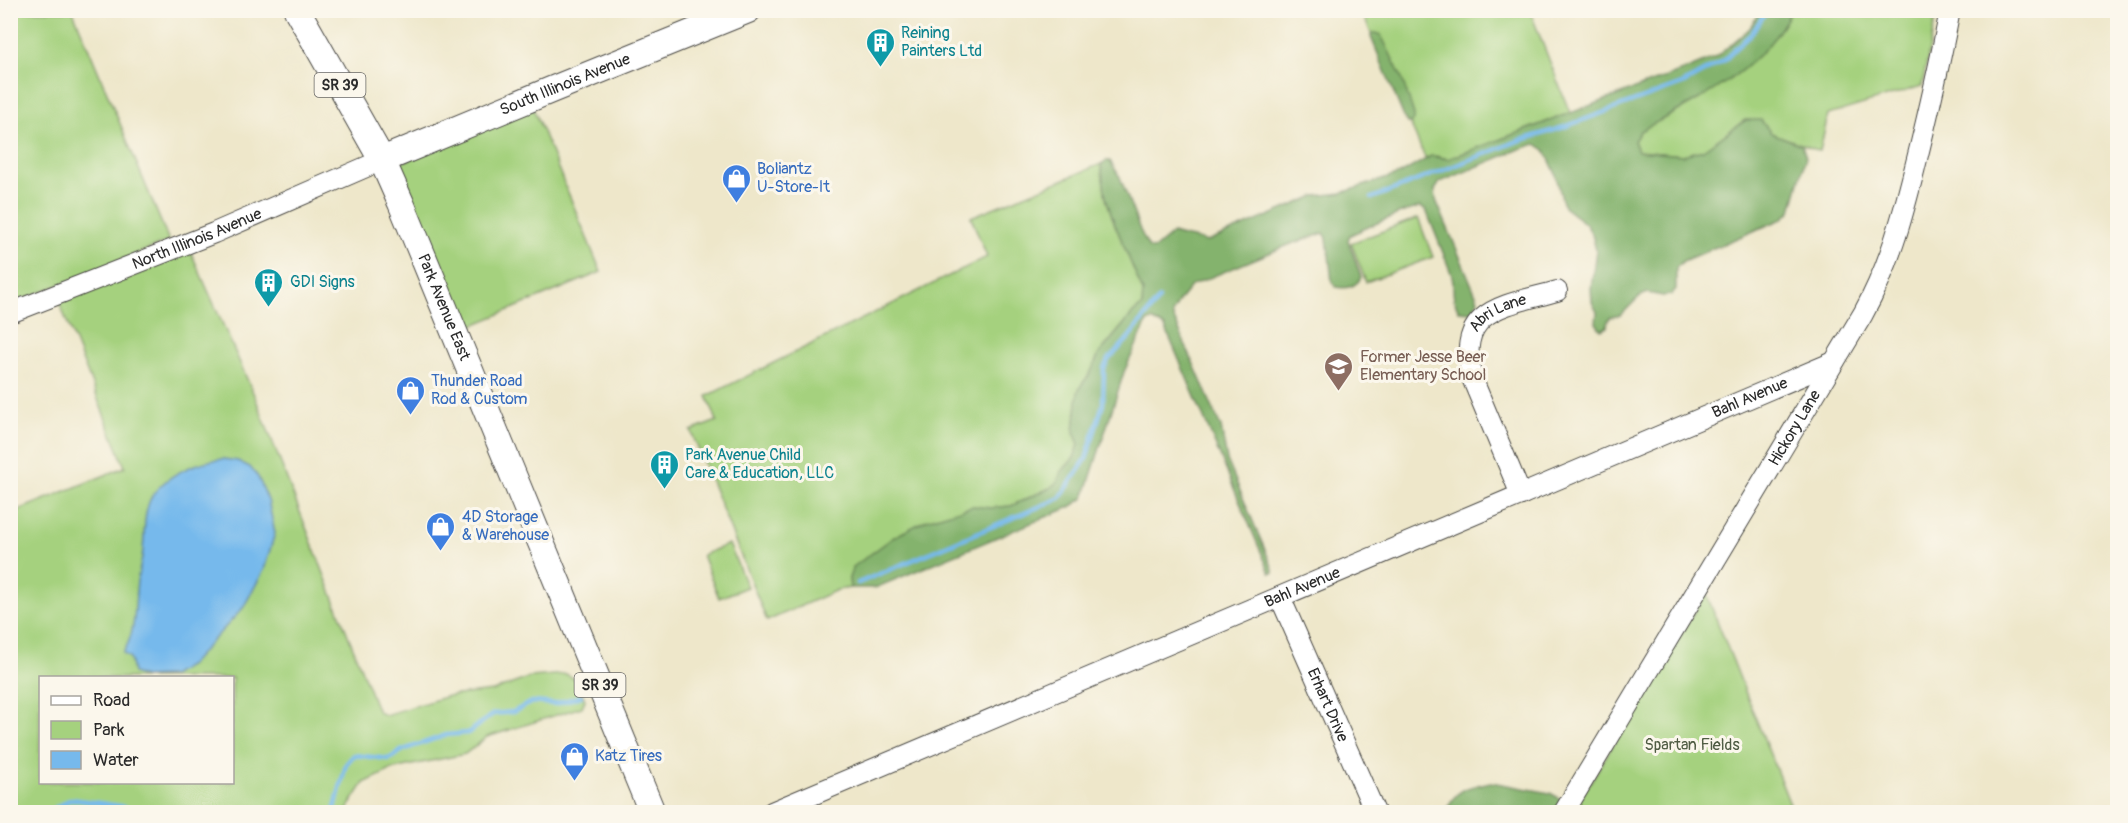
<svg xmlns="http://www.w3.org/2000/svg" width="2128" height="823" font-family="Pangolin,sans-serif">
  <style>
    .green { fill: #a5d17e; stroke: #687e54; stroke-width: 1.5; fill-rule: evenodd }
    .forest { fill: #84b36d; stroke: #586f4c; stroke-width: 1.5 }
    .water { fill: #76b9ec; stroke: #50728c; stroke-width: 1.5 }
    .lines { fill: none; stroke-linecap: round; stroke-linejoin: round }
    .stream { stroke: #76b9ec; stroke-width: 4.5 }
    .minor-casing { stroke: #484743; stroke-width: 22 }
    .major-casing { stroke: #484743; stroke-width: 28 }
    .minor { stroke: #fff; stroke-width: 20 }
    .major { stroke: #fff; stroke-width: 26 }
    .labels { text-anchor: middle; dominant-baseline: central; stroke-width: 6; stroke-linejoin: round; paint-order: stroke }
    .shield { fill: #fbf7ec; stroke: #696865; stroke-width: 1.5 }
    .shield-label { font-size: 15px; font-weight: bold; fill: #2b2b2b }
    .culture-label { font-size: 16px; fill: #0d838f; stroke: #fbf7ec; text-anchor: start }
    .street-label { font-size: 16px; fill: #2b2b2b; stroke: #fbf7ec }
    .shop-label { font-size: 16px; fill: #366cbe; stroke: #fbf7ec; text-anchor: start }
    .education-label { font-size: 16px; fill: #785e54; stroke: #fbf7ec; text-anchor: start }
    .park-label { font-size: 16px; fill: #505d44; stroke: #fbf7ec }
  </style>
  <rect width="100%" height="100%" fill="#fbf7ec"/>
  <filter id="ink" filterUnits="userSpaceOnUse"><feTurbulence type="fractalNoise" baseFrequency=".0167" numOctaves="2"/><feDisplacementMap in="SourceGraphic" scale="12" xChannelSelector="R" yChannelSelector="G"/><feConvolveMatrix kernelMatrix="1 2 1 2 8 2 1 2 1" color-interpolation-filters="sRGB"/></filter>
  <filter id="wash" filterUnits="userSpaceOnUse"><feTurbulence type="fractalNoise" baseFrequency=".008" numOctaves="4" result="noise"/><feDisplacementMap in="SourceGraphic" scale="24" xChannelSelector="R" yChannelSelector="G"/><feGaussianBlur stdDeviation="1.35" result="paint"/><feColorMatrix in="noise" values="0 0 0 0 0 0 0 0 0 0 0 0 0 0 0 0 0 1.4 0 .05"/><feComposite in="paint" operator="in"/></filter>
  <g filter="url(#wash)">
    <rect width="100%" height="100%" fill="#eee7ca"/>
    <!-- green -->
    <g class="green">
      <polygon points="11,11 73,11 169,241 11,304"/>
      <polygon points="1361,11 1530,11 1570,113 1448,159 1436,156 1425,158 1410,123 1414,119 1375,33 1371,33"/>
      <path d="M 1791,11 L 1937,11 L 1922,86 L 1828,115 L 1820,151 L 1771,133 L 1745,120 L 1704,150 L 1683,155 L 1638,151 L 1634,141 L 1640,131 C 1696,101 1762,71 1791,11 Z"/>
      <polygon points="533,108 601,272 466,328 398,164"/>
      <polygon points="1101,164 1106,198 1114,222 1143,292 1142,306 1134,312 1099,354 1090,374 1082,384 1078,393 1074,432 1079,444 1074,458 1062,471 1057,482 1050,488 1011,506 990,508 973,506 849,578 850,588 837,590 767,621 691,431 717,421 707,396 987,257 971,217"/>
      <polygon points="1418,218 1433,257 1366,282 1351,243"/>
      <path d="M 190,250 L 255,397 L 378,712 L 385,715 L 448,696 L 493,691 L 531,677 L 566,674 L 577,680 L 585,700 L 582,707 L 487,737 L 465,754 L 393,769 L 364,783 L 349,806 L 349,812 L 11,812 L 11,513 L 125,467 L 59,302 ZM 40,678 L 232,678 L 232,782 L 40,782 Z"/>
      <polygon points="729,544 747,587 719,598 702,555"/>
      <polygon points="1706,593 1793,812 1572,812"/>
    </g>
    <!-- forest -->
    <g class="forest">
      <path d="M 1760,11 L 1791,11 C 1762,71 1696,101 1640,131 L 1634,141 L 1638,151 L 1683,155 L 1703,150 L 1746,120 L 1761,120 L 1771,133 L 1802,145 L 1806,157 L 1791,211 L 1782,219 L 1683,261 L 1676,268 L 1676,289 L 1671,295 L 1663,296 L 1647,293 L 1639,297 L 1621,315 L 1611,317 L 1608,320 L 1607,327 L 1601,330 L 1596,323 L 1597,312 L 1592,302 L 1591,288 L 1596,250 L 1592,234 L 1586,224 L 1564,207 L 1555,172 L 1545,150 L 1536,144 L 1520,149 L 1440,182 L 1435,190 L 1436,200 L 1478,300 L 1472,312 L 1459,311 C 1449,294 1456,288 1451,273 L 1426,210 L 1420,207 L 1398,214 L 1350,235 L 1348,240 L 1361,277 C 1357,287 1345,289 1336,287 L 1332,282 L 1327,238 L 1324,233 L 1291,244 L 1192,285 L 1179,301 L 1172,314 L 1221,427 L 1227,460 L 1273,569 L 1273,573 L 1270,573 L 1165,327 L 1152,320 L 1147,322 L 1124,372 L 1084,498 L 1070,507 L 875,588 L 850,588 L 849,578 L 853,567 L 894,537 L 926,520 L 973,506 L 990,508 L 1011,506 L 1050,488 L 1057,482 L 1062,471 L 1074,458 L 1079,444 L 1074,432 L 1078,392 L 1082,384 L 1090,374 L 1099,354 L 1134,312 L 1142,306 L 1143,292 L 1114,222 L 1106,198 L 1101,164 L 1106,161 L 1110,161 L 1120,177 L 1140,230 L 1149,248 L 1154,249 L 1173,233 C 1184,238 1195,237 1207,242 L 1315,196 L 1341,193 L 1400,174 L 1431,156 L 1448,159 L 1685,70 L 1716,57 L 1750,28 Z"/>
      <polygon points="1371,33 1375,33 1381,35 1401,76 1414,114 1414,119 1410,123 1407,123 1403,115 1371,37"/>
      <path d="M 1491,782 L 1550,793 L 1563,800 L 1555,812 L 1445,812 C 1456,788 1467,787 1491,782 Z"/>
    </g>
    <!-- water -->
    <path class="water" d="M 224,459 L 238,461 L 250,467 L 258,477 L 268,500 L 275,533 L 264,570 L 243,608 L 190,665 L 172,676 L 143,677 L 133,673 L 130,658 L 123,653 C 137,630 134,607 137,581 C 139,571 142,560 143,550 C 145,532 143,512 152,496 C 166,474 200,460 224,459 Z"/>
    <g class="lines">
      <!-- stream -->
      <g class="stream">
        <polyline points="1372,198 1518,141 1561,128 1682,84 1725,60 1733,50 1750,35 1764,15 1770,10"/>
        <polyline points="858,583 1060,498 1086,459 1103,404 1104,368 1108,360 1127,340 1159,299"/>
        <polyline points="48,812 71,799 119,806 138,812"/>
        <polyline points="293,812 311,812"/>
        <polyline points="334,812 346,764 354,755 389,759 403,750 446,735 468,733 493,714 513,712 532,702 555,704 581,696"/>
      </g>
    </g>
  </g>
  <g filter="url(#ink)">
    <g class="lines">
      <defs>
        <g id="minor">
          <path id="s1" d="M 10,313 L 214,233 L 382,160"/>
          <path id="s2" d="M 1521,495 L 1472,378 C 1455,308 1504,306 1557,291"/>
          <path id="s3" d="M 1280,597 L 1375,812"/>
          <path id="s4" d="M 772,812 L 1834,362"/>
          <path id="s5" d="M 1564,812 L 1863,314 C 1889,267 1902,219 1915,167 C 1928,115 1940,63 1950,10"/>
        </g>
        <g id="major">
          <path id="s6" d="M 297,10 L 382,160 L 401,203 L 652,812"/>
          <path id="s7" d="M 382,160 L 551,90 L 748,10"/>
        </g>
      </defs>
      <!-- minor casing -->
      <use href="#minor" class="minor-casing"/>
      <!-- major casing -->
      <use href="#major" class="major-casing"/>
      <!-- minor -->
      <use href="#minor" class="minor"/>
      <!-- major -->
      <use href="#major" class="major"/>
    </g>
  </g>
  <!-- icons -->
  <defs>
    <symbol id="building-pin" viewBox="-11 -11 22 30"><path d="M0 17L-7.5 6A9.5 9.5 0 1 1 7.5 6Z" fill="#0f9aa8" stroke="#fbf7ec"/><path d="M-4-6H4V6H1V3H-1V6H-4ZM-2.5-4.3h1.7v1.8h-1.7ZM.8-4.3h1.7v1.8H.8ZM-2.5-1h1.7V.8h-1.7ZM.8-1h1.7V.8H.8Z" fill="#fff"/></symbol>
    <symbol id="shop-pin" viewBox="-11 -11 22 30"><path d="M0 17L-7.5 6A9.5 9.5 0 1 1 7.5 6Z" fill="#3f7fe0" stroke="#fbf7ec"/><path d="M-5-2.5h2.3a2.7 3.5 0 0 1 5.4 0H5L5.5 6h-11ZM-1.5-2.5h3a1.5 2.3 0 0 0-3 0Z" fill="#fff"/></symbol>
    <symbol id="school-pin" viewBox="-11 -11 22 30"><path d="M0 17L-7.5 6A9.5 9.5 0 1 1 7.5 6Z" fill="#8d6e63" stroke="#fbf7ec"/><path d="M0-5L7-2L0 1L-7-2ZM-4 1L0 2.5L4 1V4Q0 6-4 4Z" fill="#fff"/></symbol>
  </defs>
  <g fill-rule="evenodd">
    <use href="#building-pin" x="864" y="26" width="33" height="45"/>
    <use href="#shop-pin" x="720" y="162" width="33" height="45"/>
    <use href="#building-pin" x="252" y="266" width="33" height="45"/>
    <use href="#school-pin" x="1322" y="350" width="33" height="45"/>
    <use href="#shop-pin" x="394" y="374" width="33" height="45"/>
    <use href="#building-pin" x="648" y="448" width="33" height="45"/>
    <use href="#shop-pin" x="424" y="510" width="33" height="45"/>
    <use href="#shop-pin" x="558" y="740" width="33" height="45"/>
  </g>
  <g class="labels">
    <!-- shield labels -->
    <g class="shield">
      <rect x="314.5" y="73" width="51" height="24" rx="4.5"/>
      <rect x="574.5" y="673" width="51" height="24" rx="4.5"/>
    </g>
    <g class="shield-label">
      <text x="340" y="85">SR 39</text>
      <text x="600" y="685">SR 39</text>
    </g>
    <!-- culture labels -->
    <g class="culture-label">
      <text x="901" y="33">Reining<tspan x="901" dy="18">Painters Ltd</tspan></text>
      <text x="290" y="282">GDI Signs</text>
      <text x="685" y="455">Park Avenue Child<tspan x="685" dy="18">Care &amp; Education, LLC</tspan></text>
    </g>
    <!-- street labels -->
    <g class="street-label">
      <text stroke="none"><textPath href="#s7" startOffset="198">South Illinois Avenue</textPath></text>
      <text stroke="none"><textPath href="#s1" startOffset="201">North Illinois Avenue</textPath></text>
      <text stroke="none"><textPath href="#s6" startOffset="332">Park Avenue East</textPath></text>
      <text stroke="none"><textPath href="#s2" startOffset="207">Abri Lane</textPath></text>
      <text stroke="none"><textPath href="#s4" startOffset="1062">Bahl Avenue</textPath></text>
      <text stroke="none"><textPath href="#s5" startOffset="448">Hickory Lane</textPath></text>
      <text stroke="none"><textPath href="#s4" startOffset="576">Bahl Avenue</textPath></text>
      <text stroke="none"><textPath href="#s3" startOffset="118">Erhart Drive</textPath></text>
    </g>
    <!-- shop labels -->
    <g class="shop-label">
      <text x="757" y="169">Boliantz<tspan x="757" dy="18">U-Store-It</tspan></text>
      <text x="431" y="381">Thunder Road<tspan x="431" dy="18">Rod &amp; Custom</tspan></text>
      <text x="462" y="517">4D Storage<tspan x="462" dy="18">&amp; Warehouse</tspan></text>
      <text x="595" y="756">Katz Tires</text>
    </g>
    <!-- education labels -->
    <g class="education-label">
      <text x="1360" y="357">Former Jesse Beer<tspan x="1360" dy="18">Elementary School</tspan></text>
    </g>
    <!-- park labels -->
    <g class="park-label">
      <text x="1692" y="745">Spartan Fields</text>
    </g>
  </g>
  <!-- margin -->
  <rect width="2128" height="823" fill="none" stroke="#fbf7ec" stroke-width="36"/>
  <!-- legend -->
  <rect x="39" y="676" width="195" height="108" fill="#fbf7ec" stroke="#a8a59f" stroke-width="1.5"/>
  <rect x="51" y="696" width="30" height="9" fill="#ffffff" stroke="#a8a59f" stroke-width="1.5"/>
  <text x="93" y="706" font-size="18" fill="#2b2b2b">Road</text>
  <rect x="51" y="721" width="30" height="18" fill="#a5d17e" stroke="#a8a59f" stroke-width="1.5"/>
  <text x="93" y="736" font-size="18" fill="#2b2b2b">Park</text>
  <rect x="51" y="751" width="30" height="18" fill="#76b9ec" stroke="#a8a59f" stroke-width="1.5"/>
  <text x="93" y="766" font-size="18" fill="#2b2b2b">Water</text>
</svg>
